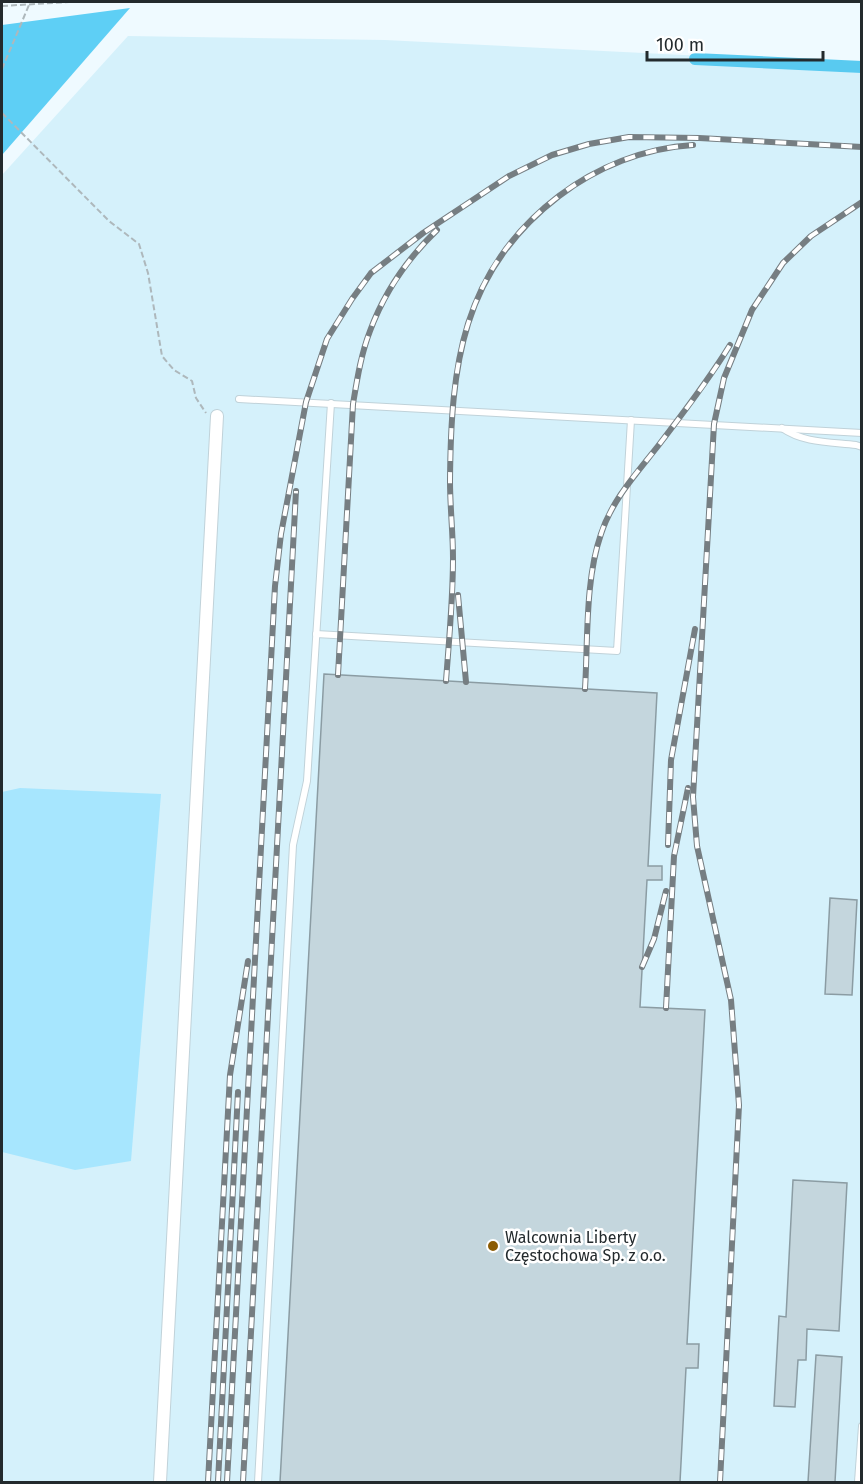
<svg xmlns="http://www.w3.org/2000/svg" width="863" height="1484" font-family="'Fira Sans',sans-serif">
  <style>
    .built { fill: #d5f1fb }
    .green { fill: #a7e6fe }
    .forest { fill: #5ecff5 }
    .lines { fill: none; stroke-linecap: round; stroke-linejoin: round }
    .canal { stroke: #59caf0; stroke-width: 12 }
    .building { fill: #c4d6dd; stroke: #8b9ca3; stroke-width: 1.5 }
    .lane-casing { stroke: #c0d2d9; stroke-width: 8 }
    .street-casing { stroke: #c0d2d9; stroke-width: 14 }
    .path { stroke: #aeb8bc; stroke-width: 2; stroke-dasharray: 6 3; stroke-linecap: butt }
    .lane { stroke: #fff; stroke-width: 6 }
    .street { stroke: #fff; stroke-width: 12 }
    .rail-casing { stroke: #767e82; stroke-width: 6 }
    .rail { stroke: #fff; stroke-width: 4; stroke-dasharray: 11; stroke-linecap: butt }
    .poi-dot { fill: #8c5c04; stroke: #fff; stroke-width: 2 }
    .labels { text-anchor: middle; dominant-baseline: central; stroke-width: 5; stroke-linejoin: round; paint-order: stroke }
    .poi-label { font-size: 16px; fill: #232a2d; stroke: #fff; text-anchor: start }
  </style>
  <rect width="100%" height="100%" fill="#effaff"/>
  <!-- built -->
  <polygon class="built" points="128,36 385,40 861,64 861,1482 2,1482 2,175"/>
  <!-- green -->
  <polygon class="green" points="20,788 161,794 131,1161 75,1170 2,1152 2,792"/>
  <!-- forest -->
  <polygon class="forest" points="130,8 2,155 2,25"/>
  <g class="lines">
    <!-- canal -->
    <polyline class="canal" points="695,59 862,67"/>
  </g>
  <!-- building -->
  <g class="building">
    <polygon points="324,674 657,693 648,866 662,866 662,880 647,880 640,1007 705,1010 687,1344 699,1344 698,1368 686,1368 680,1482 280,1482"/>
    <polygon points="830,898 857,900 852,995 825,994"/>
    <polygon points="793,1180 847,1183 839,1331 807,1329 806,1360 798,1360 795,1407 774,1406 779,1316 786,1317"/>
    <polygon points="816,1355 842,1357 835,1482 808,1482"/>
  </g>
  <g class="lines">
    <defs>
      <g id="lane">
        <polyline points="239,399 862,433"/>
        <path d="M 782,428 C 803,443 831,442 856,445 L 862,447"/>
        <polyline points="316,634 617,651 631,420"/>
        <polyline points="258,1482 293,845 307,781 331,403"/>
        <polyline points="858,1482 862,1426"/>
      </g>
      <polyline id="street" points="160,1482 217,416"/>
    </defs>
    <!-- lane casing -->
    <use href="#lane" class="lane-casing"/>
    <!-- street casing -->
    <use href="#street" class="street-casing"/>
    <!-- path -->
    <g class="path">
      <polyline points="2,6 69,2"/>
      <polyline points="2,69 29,5"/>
      <polyline points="2,113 109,221 139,244 148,273 162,356 174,370 192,381 196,398 206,413"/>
    </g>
    <!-- lane -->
    <use href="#lane" class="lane"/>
    <!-- street -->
    <use href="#street" class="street"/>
    <defs>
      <g id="rail">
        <polyline points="458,595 466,682"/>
        <path d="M 338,675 L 353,404 C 357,380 361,354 370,331 C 384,293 408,258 437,230"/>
        <path d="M 446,681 C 449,640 453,599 453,558 C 453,533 450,507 450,481 C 451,366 461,271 559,196 C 597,167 644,148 693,145"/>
        <path d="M 585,689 C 588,640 585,580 601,534 C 612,500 636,474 658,446 C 683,413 708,381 730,345"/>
        <polyline points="668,845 671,760 695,629"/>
        <polyline points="642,967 654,939 666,891"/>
        <polyline points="666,1008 674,856 688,788"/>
        <polyline points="208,1482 230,1075 248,961"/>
        <polyline points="218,1482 238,1092"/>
        <polyline points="227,1482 275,586 281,534 306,402 327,339 352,299 371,273 423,233 509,176 552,155 589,144 629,137 699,138 862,147"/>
        <polyline points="243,1482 296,491"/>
        <polyline points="720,1482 739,1105 731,1000 697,846 693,797 714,424 724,378 752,310 783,263 811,236 862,202"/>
      </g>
    </defs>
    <!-- rail casing -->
    <use href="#rail" class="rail-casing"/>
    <!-- rail -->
    <use href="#rail" class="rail"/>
  </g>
  <!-- markers -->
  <circle class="poi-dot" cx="493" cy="1246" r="6"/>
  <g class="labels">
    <!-- poi labels -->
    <g class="poi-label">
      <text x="505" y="1237">Walcownia Liberty<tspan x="505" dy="18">Częstochowa Sp. z o.o.</tspan></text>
    </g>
  </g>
  <!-- border -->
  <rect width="863" height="1484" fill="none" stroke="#232a2d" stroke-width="6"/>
  <!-- scale -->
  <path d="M647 51v9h176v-9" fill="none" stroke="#232a2d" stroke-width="3"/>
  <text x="656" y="51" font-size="18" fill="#232a2d" stroke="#ffffff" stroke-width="4.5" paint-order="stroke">100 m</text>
</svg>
